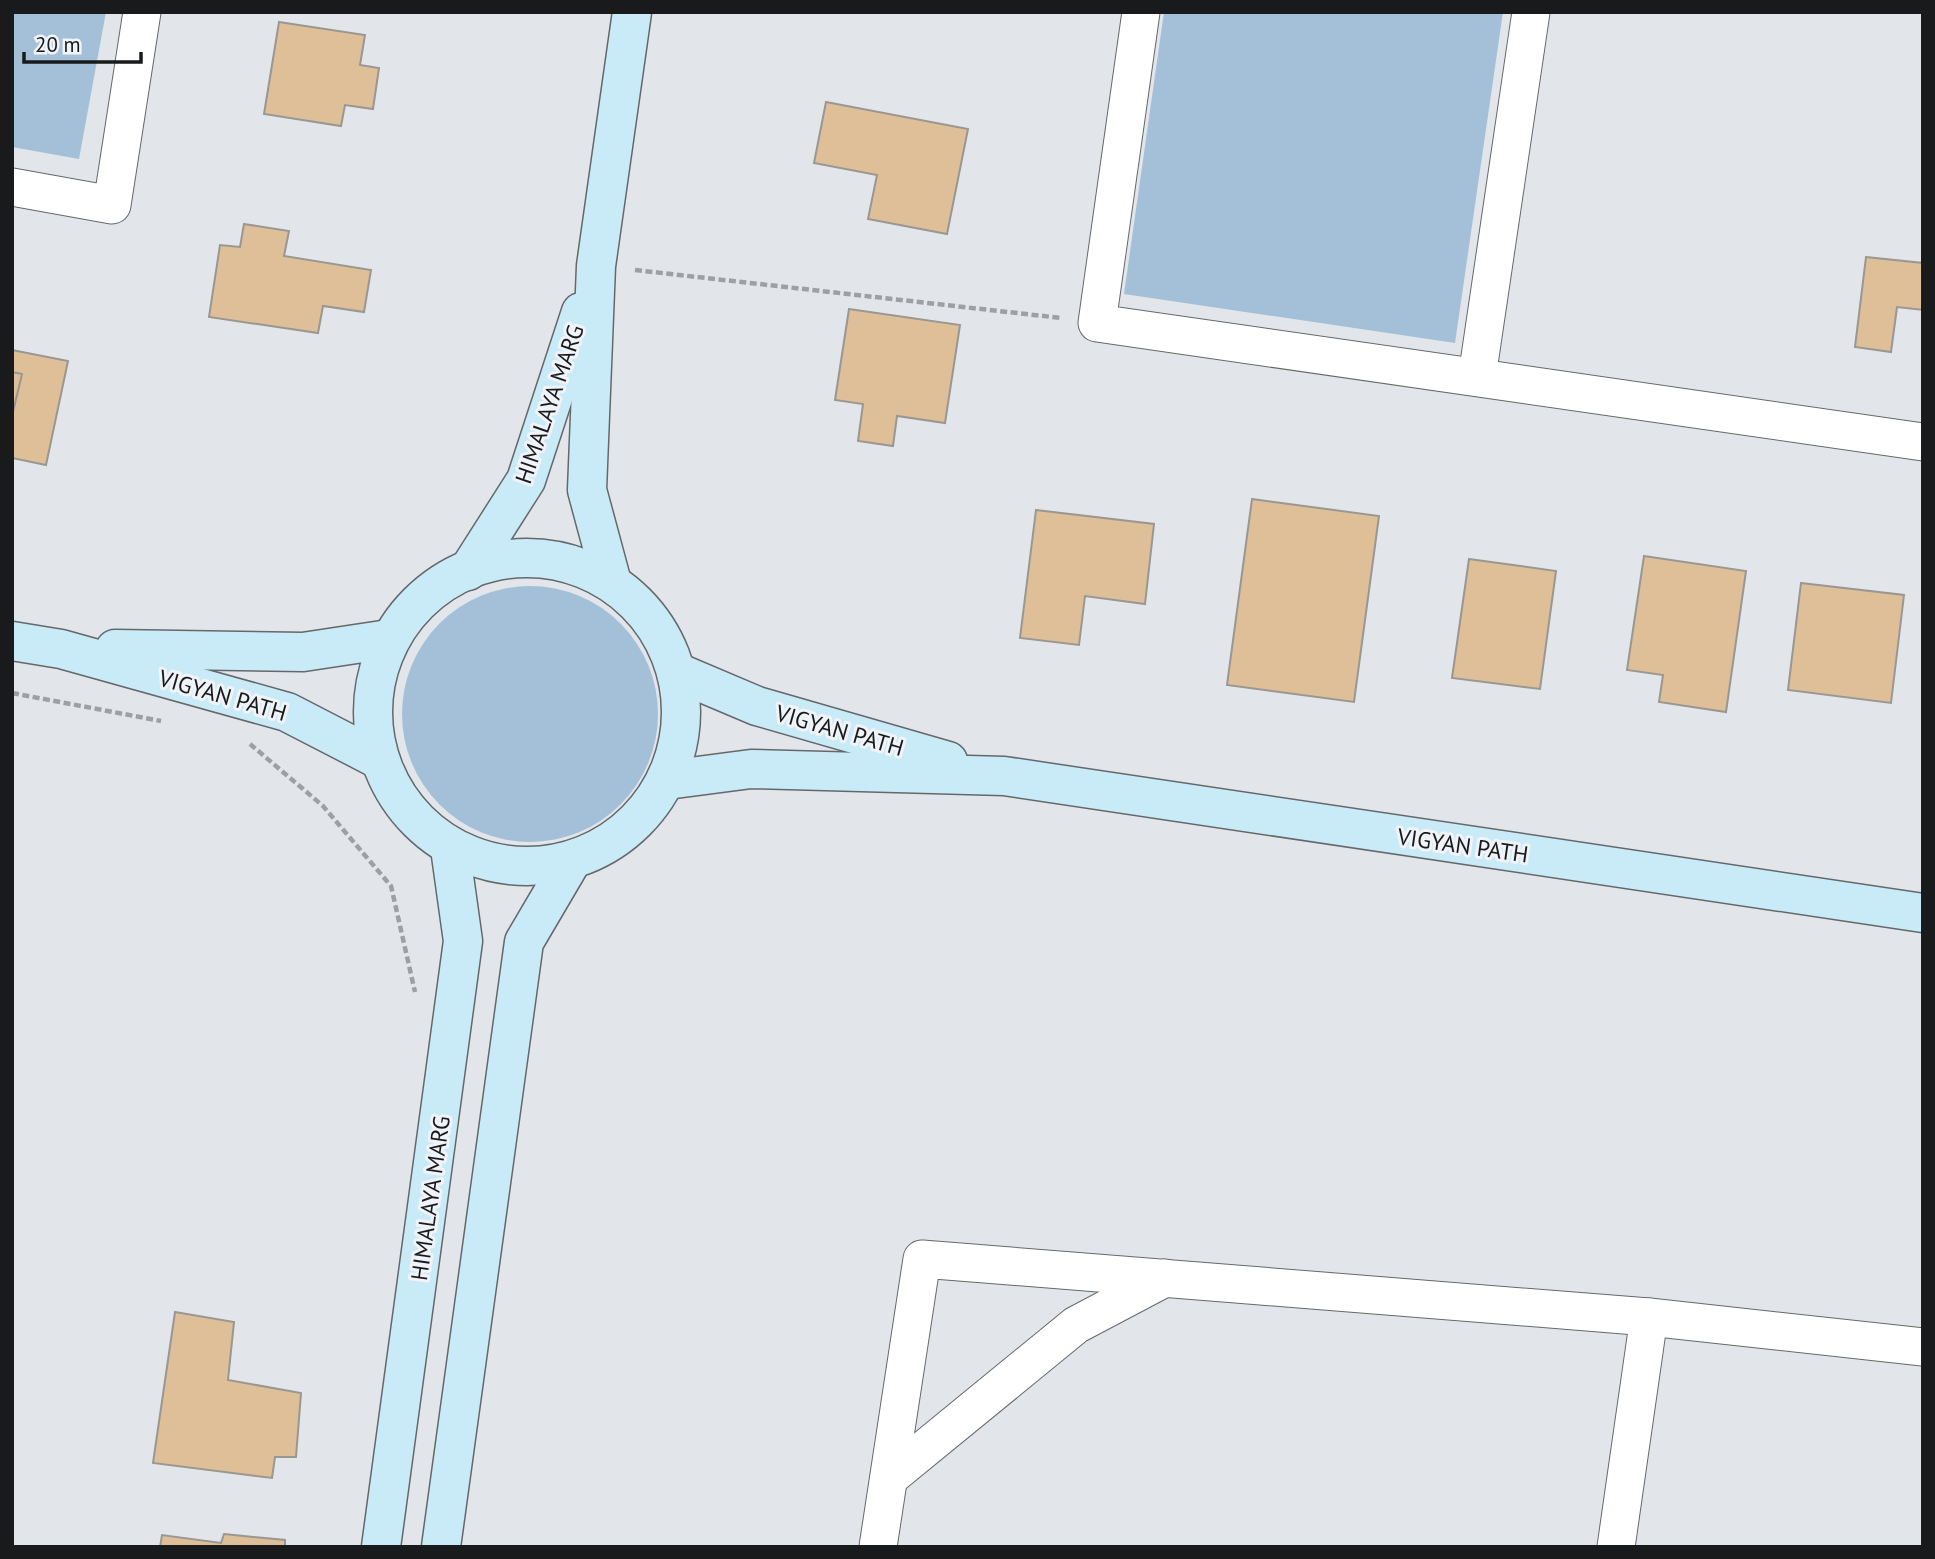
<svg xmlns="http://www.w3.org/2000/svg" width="1935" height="1559" font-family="'PT Sans',sans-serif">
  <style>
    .green { fill: #a4c0d8 }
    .building { fill: #debf97; stroke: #9a9793; stroke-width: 2 }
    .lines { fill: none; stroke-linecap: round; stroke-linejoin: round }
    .minor-casing { stroke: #65686b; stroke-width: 39 }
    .secondary-casing { stroke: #65686b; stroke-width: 41 }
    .path { stroke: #9da0a3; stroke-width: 4.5; stroke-dasharray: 7 3.5; stroke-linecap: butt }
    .minor { stroke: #fff; stroke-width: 37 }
    .secondary { stroke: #c9ebf7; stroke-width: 38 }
    .labels { text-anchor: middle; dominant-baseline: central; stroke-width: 6; stroke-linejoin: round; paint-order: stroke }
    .street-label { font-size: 23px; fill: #181a1b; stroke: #f0f3f7 }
  </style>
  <rect width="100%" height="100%" fill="#e2e6ea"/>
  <!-- green -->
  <g class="green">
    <polygon points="12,12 106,12 79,159 12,147"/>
    <polygon points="1164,12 1503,12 1455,343 1124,294"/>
    <circle cx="530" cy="714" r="128"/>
  </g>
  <!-- building -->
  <g class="building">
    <polygon points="279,22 365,35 360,65 379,68 373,109 345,105 341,126 264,114"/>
    <polygon points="826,102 968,129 947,234 868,219 877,175 814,163"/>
    <polygon points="244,224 289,231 284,256 371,270 364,312 323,306 318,333 209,317 220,245 240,247"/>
    <polygon points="1866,257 1923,263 1923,310 1897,307 1891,352 1855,347"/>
    <polygon points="849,309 960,325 945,423 897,416 893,446 858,441 863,404 835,400"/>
    <polygon points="12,350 68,361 46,465 12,458"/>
    <polygon points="12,372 22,374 12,416"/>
    <polygon points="1252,499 1379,516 1354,702 1227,685"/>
    <polygon points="1036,510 1154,524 1145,604 1085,596 1079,645 1020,638"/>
    <polygon points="1644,556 1746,571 1726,712 1659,702 1663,675 1627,670"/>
    <polygon points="1469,559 1556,571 1540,689 1452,678"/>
    <polygon points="1801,583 1904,595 1891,703 1788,690"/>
    <polygon points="175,1312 234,1322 228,1380 301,1393 296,1457 275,1457 272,1478 153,1463"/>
    <polygon points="224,1534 285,1540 285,1547 160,1547 162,1535 221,1543"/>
  </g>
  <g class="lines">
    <defs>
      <g id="minor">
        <polyline points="1141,12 1097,323 1923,442"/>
        <polyline points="12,187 112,205 142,12"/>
        <polyline points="1477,377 1531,12"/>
        <polyline points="889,1478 1076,1325 1165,1278"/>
        <polyline points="878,1547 922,1259 1649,1317 1923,1347"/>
        <polyline points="1616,1547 1649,1317"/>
      </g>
      <g id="secondary">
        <circle cx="527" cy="712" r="154"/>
        <polyline points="468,571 526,480 581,312"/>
        <polyline points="611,579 587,490 596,266 632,12"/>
        <polyline points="12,641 61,649 287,712 378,759"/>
        <polyline points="115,649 303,652 389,639"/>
        <polyline points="679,673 757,706 948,761"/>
        <polyline points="667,780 751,769 1004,776 1923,913"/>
        <polyline points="381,1547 463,941 450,848"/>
        <polyline points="441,1547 524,942 571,862"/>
      </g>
    </defs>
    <!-- minor casing -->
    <use href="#minor" class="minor-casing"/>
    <!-- secondary casing -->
    <use href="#secondary" class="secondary-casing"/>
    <!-- path -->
    <g class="path">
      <polyline points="635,270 1061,318"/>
      <polyline points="12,693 161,721"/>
      <polyline points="250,744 323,806 391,886 415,992"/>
    </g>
    <!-- minor -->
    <use href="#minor" class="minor"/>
    <!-- secondary -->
    <use href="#secondary" class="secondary"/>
  </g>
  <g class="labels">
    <!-- street labels -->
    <g class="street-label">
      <text transform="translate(549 404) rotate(-71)">HIMALAYA MARG</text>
      <text transform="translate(223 695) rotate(16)">VIGYAN PATH</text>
      <text transform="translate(840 730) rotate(16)">VIGYAN PATH</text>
      <text transform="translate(1463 845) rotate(8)">VIGYAN PATH</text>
      <text transform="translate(430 1198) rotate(-82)">HIMALAYA MARG</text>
    </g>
  </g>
  <!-- border -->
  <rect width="1935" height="1559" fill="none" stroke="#181a1b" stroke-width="28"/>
  <!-- scale -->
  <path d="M24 52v10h117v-10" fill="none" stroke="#181a1b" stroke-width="3.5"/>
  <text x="35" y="52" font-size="21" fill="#181a1b" stroke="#f0f3f7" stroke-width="5" paint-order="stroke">20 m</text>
</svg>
